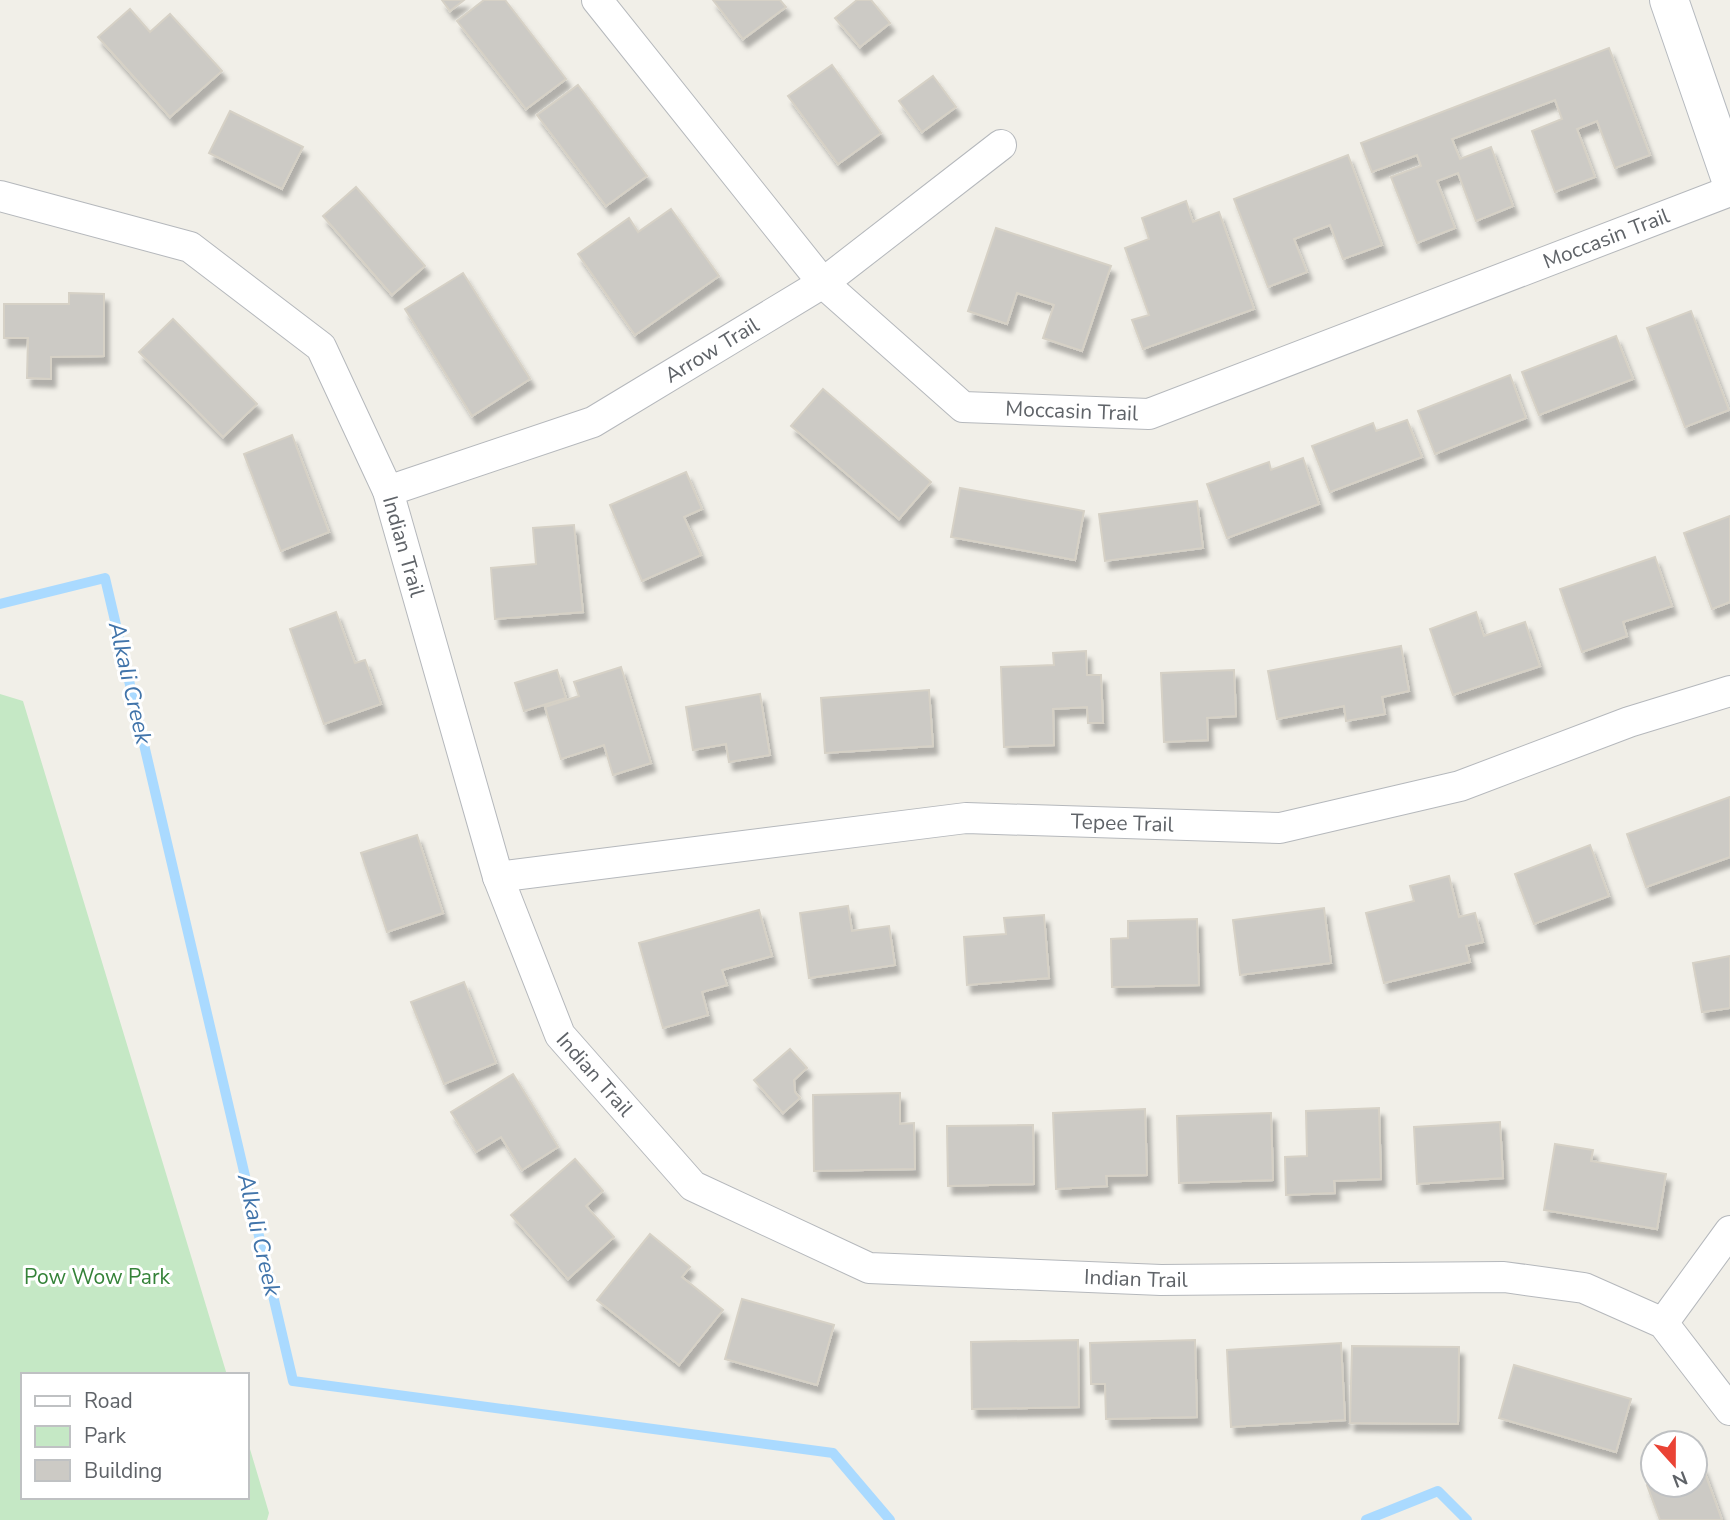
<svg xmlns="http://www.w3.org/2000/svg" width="1730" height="1520" font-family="'Nunito Sans',sans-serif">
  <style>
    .green { fill: #c5e8c5 }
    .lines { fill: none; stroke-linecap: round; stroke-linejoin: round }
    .stream { stroke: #aadaff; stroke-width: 10 }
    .building { fill: #cccac5; stroke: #d6d1c6; stroke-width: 2; filter: url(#shadow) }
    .street-casing { stroke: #b5b8bc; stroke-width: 32 }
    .secondary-casing { stroke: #b6babf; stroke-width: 40 }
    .street { stroke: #fff; stroke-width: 30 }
    .secondary { stroke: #fff; stroke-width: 38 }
    .labels { text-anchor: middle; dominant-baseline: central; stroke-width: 6; stroke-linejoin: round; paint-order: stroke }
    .street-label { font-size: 21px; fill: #5f6368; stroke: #fff }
    .park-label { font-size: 21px; fill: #348238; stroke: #fff }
    .water-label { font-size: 23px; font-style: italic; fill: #4174aa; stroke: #fff }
  </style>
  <defs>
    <filter id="shadow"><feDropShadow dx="4.5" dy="8" stdDeviation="2" flood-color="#0004"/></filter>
  </defs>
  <rect width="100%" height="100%" fill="#f1efe8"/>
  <!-- green -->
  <polygon class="green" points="0,694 23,701 227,1375 23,1375 23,1497 247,1497 247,1439 269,1513 267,1520 0,1520"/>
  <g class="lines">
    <!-- stream -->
    <g class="stream">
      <polyline points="0,604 105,578 293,1381 833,1453 890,1520"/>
      <polyline points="1366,1520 1438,1491 1467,1520"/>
    </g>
  </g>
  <!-- building -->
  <g class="building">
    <polygon points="442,0 464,0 450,11"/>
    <polygon points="484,0 505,0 566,79 526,109 457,21"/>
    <polygon points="713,0 780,0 786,7 743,39"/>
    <polygon points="857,0 871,0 890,23 860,47 835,18"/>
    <polygon points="130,9 150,32 170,14 222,71 170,117 98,37"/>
    <polygon points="1609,48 1650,155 1615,168 1597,121 1577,129 1595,177 1555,192 1532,131 1562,119 1555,100 1452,139 1460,159 1491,147 1513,206 1476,221 1458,173 1437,181 1455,228 1417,243 1391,177 1421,166 1417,155 1372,172 1361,143"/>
    <polygon points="832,65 881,133 838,164 788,96"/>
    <polygon points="933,76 956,107 922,132 899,101"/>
    <polygon points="578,85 647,176 606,206 537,115"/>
    <polygon points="230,111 303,147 282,189 209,153"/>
    <polygon points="1348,155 1382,245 1343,259 1330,225 1294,239 1307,272 1268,287 1234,199"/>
    <polygon points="356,187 425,266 392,295 323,216"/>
    <polygon points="1186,201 1193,222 1219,212 1254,309 1143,349 1132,320 1149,315 1125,248 1149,239 1142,218"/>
    <polygon points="671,209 719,276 635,335 578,254 629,218 638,232"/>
    <polygon points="996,228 1111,266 1082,351 1043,338 1054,305 1017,293 1007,324 968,311"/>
    <polygon points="463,273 530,379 472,416 405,309"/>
    <polygon points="69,293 104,294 104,356 51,357 51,379 27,378 28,338 4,338 4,304 69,304"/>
    <polygon points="1691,311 1729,410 1685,427 1647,328"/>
    <polygon points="173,319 257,404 223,437 139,352"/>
    <polygon points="1616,336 1633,379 1539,415 1522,372"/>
    <polygon points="1510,375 1526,418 1435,454 1418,411"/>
    <polygon points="823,389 931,482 899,519 791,426"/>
    <polygon points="1407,420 1422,457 1330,492 1312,446 1373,423 1376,431"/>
    <polygon points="292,435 329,532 281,551 244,454"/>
    <polygon points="1303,458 1319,504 1227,538 1207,484 1269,462 1271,470"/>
    <polygon points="686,472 702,509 684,517 701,555 642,581 610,505"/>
    <polygon points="960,488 1084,511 1075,560 951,537"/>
    <polygon points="1197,501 1203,548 1105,561 1099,514"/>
    <polygon points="1730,516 1730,602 1712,609 1684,533"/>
    <polygon points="574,525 583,612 495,619 491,568 536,564 533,528"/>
    <polygon points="1655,557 1672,606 1623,622 1627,636 1582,652 1560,589"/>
    <polygon points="336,612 355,663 365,660 381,704 324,724 290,629"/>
    <polygon points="1476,612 1484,636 1525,622 1540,666 1453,695 1430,629"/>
    <polygon points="1401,646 1409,691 1382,697 1385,714 1346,721 1344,706 1277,719 1268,671"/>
    <polygon points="1086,651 1087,675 1101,675 1103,723 1088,723 1087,707 1053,709 1054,745 1004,747 1001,667 1054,665 1053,653"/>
    <polygon points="621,667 651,763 613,775 604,745 561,759 545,707 579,696 574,682"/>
    <polygon points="557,670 566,698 524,711 515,683"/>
    <polygon points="1234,670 1236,716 1207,718 1208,740 1164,742 1161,673"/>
    <polygon points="929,690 933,746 825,753 821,698"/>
    <polygon points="760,694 770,755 729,762 726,744 693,750 686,707"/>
    <polygon points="1730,797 1730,857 1646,887 1627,834"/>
    <polygon points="417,835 443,913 387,932 361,853"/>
    <polygon points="1590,845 1609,896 1534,924 1515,874"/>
    <polygon points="1449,876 1459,917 1475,913 1483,942 1466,946 1470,962 1384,983 1366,913 1414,901 1410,886"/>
    <polygon points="848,906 852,931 889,926 895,965 809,978 800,913"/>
    <polygon points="1324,908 1331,963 1240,975 1233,920"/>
    <polygon points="759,910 772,956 722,970 727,985 702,992 708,1015 663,1028 639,943"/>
    <polygon points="1044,915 1049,978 967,985 964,937 1006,934 1004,918"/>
    <polygon points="1197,919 1199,985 1112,987 1111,939 1128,938 1128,921"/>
    <polygon points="1730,956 1730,1008 1702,1012 1693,963"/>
    <polygon points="464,982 496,1063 444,1084 411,1002"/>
    <polygon points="790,1049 807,1068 794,1080 795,1092 800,1098 783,1113 754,1080"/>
    <polygon points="513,1074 558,1147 522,1170 501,1137 476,1152 451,1112"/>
    <polygon points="900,1093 900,1124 914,1123 915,1169 814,1171 813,1095"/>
    <polygon points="1379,1108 1381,1179 1334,1181 1335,1193 1286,1195 1285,1157 1307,1156 1306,1111"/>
    <polygon points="1145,1109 1147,1175 1106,1176 1107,1186 1056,1189 1053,1113"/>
    <polygon points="1271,1113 1273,1180 1179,1183 1177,1116"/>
    <polygon points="1500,1122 1503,1178 1417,1184 1414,1127"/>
    <polygon points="1033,1125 1034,1184 948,1186 947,1126"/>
    <polygon points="1555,1144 1593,1150 1591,1161 1666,1174 1657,1229 1544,1210"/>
    <polygon points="575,1159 603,1191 586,1206 614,1237 568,1279 511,1215"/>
    <polygon points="650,1234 690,1267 682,1277 723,1310 679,1365 597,1300"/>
    <polygon points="742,1299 834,1325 817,1385 725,1359"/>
    <polygon points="1078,1340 1079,1407 972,1409 971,1342"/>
    <polygon points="1195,1340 1197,1417 1106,1419 1105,1384 1091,1384 1090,1343"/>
    <polygon points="1341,1343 1345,1420 1231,1427 1227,1350"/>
    <polygon points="1352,1346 1459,1347 1458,1424 1350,1423"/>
    <polygon points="1514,1365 1631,1399 1616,1452 1499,1418"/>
    <polygon points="1702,1465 1722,1520 1660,1520 1647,1485 1653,1483 1653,1485 1695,1485 1695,1467"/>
  </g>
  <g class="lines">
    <defs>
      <g id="street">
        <path id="s1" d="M 597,0 L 823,283 L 963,407 L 1149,414 L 1730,191"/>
        <path id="s2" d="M 0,196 L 190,247 L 321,347 L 388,491 L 498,877 L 560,1035 L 693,1186 L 869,1268 L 1161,1280 L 1504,1277 L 1584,1288 L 1663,1323 L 1730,1410"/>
        <path id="s3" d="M 388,491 L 593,422 L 823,283 L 1001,145"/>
        <path id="s4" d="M 498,877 L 966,818 L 1280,828 L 1460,786 L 1629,722 L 1730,691"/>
        <polyline points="1663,1323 1730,1231"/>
      </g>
      <polyline id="secondary" points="1669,0 1730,177"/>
    </defs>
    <!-- street casing -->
    <use href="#street" class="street-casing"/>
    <!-- secondary casing -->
    <use href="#secondary" class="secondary-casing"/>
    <!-- street -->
    <use href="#street" class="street"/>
    <!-- secondary -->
    <use href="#secondary" class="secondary"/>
  </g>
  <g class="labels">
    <!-- street labels -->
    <g class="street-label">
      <text stroke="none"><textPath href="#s1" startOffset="1225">Moccasin Trail</textPath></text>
      <text stroke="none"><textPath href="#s3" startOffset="355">Arrow Trail</textPath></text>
      <text stroke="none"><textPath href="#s1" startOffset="658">Moccasin Trail</textPath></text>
      <text stroke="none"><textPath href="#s2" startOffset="578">Indian Trail</textPath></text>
      <text stroke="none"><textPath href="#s4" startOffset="628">Tepee Trail</textPath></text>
      <text stroke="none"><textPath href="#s2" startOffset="1144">Indian Trail</textPath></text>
      <text stroke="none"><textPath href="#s2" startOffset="1754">Indian Trail</textPath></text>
    </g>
    <!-- park labels -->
    <g class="park-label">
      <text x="97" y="1277">Pow Wow Park</text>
    </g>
    <!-- water labels -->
    <g class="water-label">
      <text transform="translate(130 683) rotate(77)">Alkali Creek</text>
      <text transform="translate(259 1235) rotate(77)">Alkali Creek</text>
    </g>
  </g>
  <!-- legend -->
  <rect x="21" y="1373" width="228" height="126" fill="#ffffff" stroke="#bfc1c3" stroke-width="2"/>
  <rect x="35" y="1396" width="35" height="10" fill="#ffffff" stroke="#bfc1c3" stroke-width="2"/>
  <text x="84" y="1408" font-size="21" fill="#5f6368">Road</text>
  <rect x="35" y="1426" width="35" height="21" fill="#c5e8c5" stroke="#bfc1c3" stroke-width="2"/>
  <text x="84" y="1443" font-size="21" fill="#5f6368">Park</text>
  <rect x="35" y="1460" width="35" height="21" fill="#cccac5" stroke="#bfc1c3" stroke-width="2"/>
  <text x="84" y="1478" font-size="21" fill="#5f6368">Building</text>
  <!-- north arrow -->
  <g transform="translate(1674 1464) rotate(159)"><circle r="33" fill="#ffffff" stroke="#bfc1c3" stroke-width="2"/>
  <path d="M0-5L12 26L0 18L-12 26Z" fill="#ea4335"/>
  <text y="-10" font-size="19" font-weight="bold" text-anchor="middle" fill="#5f6368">N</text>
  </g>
</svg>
